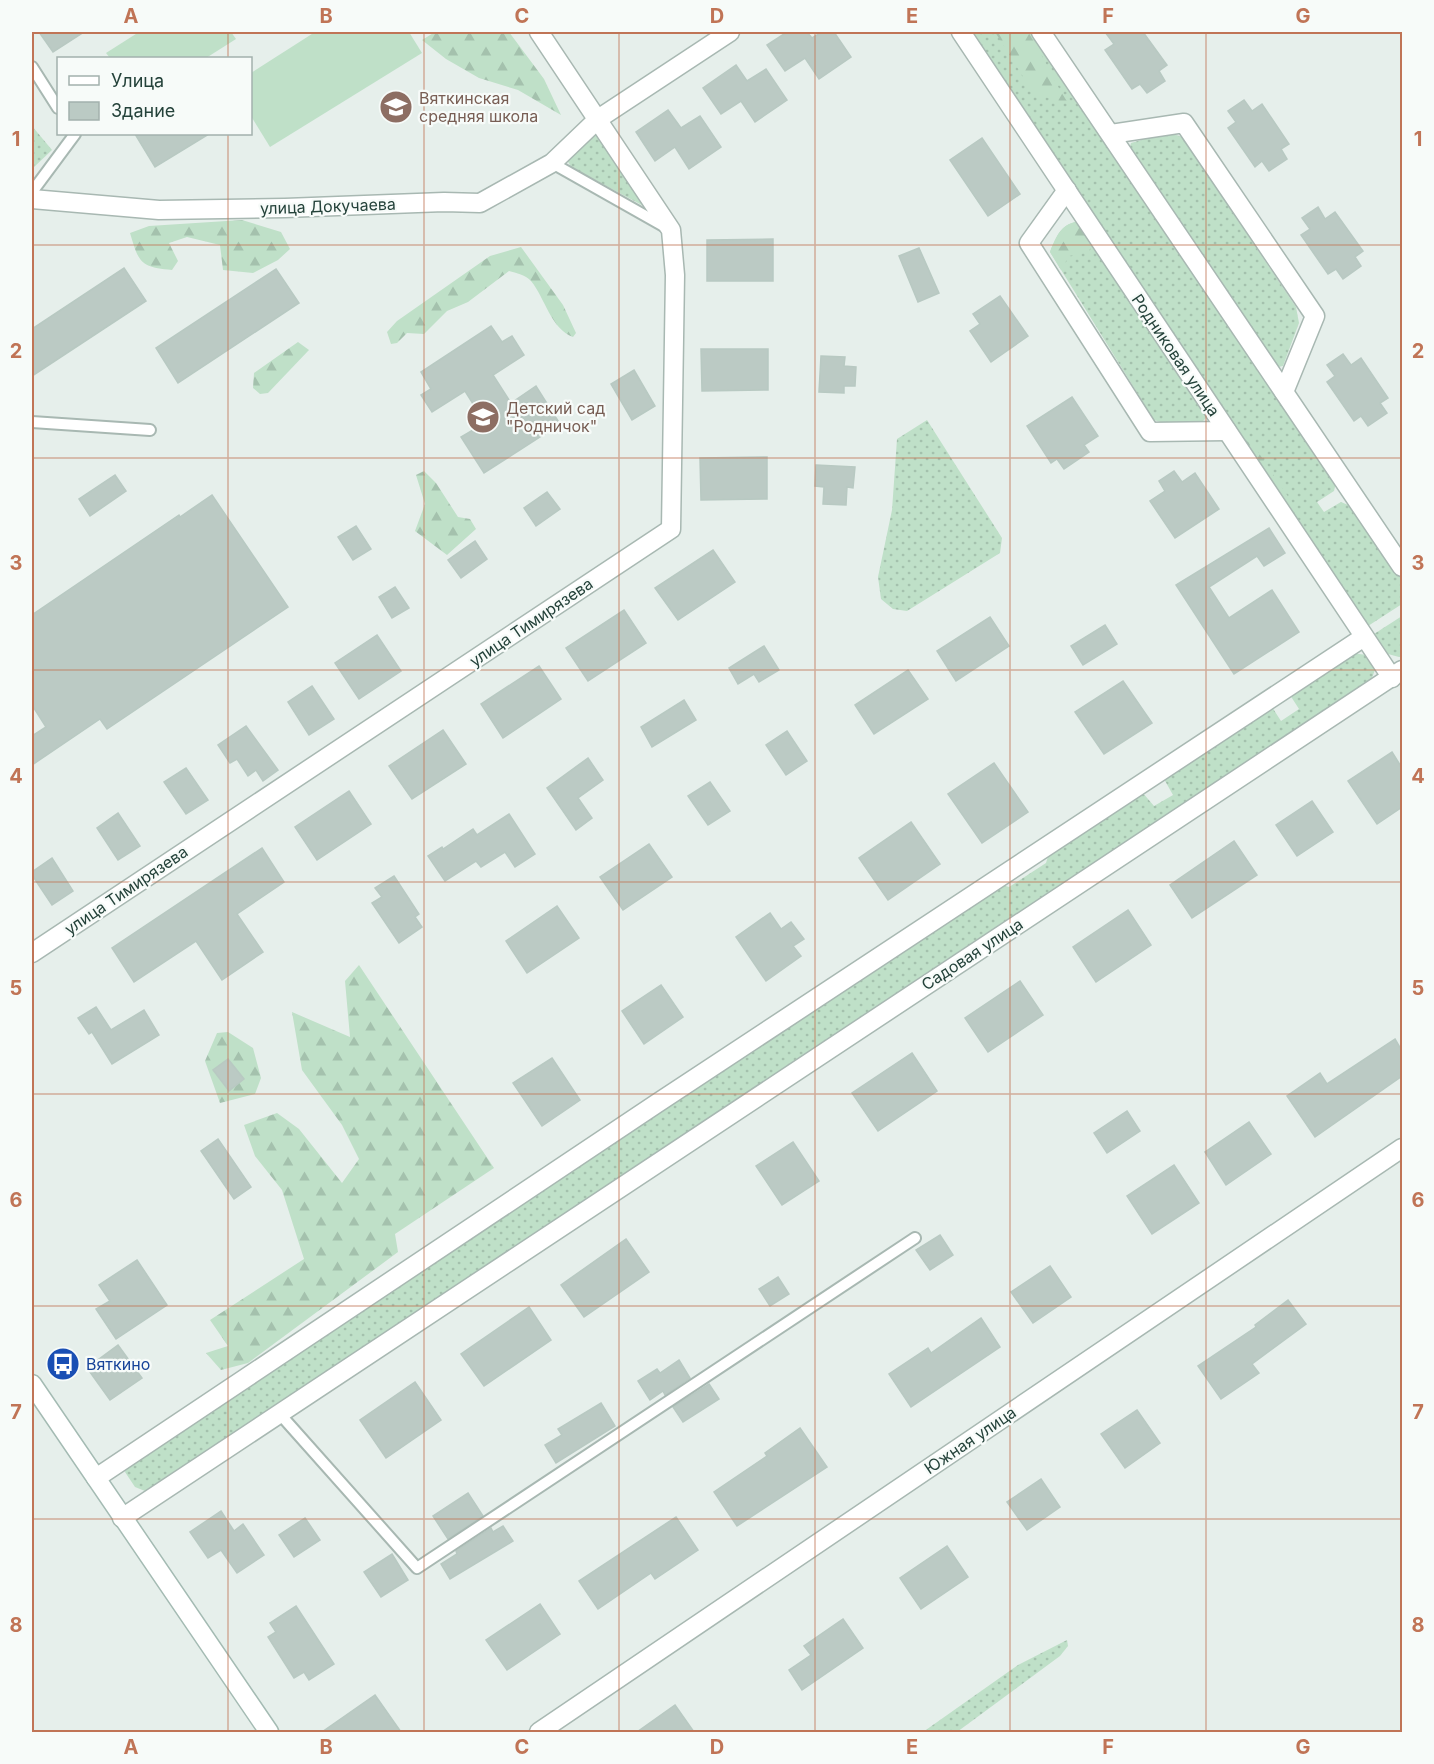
<svg xmlns="http://www.w3.org/2000/svg" width="1434" height="1764" font-family="Inter,sans-serif">
  <style>
    .grass { fill: url(#grass-dots) }
    .forest { fill: url(#forest-firs); fill-rule: evenodd }
    .pitch { fill: #bfe0c8 }
    .building { fill: #bbcac4; stroke: #b8c9c2; stroke-width: 1.5 }
    .lines { fill: none; stroke-linecap: round; stroke-linejoin: round }
    .lane-casing { stroke: #a8b8b2; stroke-width: 14 }
    .street-casing { stroke: #a8b8b2; stroke-width: 21 }
    .secondary-casing { stroke: #a4bbb3; stroke-width: 21 }
    .lane { stroke: #fff; stroke-width: 10 }
    .street { stroke: #fff; stroke-width: 18 }
    .secondary { stroke: #fff; stroke-width: 18 }
    .grid { fill: none; stroke: #c07456; stroke-width: 1.5; stroke-opacity: 0.55 }
    .labels { text-anchor: middle; dominant-baseline: central; stroke-width: 4.5; stroke-linejoin: round; paint-order: stroke }
    .education-label { font-size: 16px; fill: #785e54; stroke: #f7fbf9; text-anchor: start }
    .street-label { font-size: 16px; fill: #24423a; stroke: #f7fbf9 }
    .transit-label { font-size: 16px; fill: #164399; stroke: #f7fbf9; text-anchor: start }
    .neatline { fill: none; stroke: #c07456; stroke-width: 2 }
    .grid-label { font-size: 20px; text-anchor: middle; font-weight: bold; fill: #c07456 }
  </style>
  <defs>
    <pattern id="grass-dots" width="8" height="8" patternUnits="userSpaceOnUse" patternTransform="scale(1.5)"><rect width="8" height="8" fill="#bfe0c8"/><path d="M2 2h.1M6 6h.1" fill="none" stroke="#a4c1ad" stroke-width="1.8" stroke-linecap="round"/></pattern>
    <pattern id="forest-firs" width="22" height="20" patternUnits="userSpaceOnUse" patternTransform="scale(1.5)"><rect width="22" height="20" fill="#bfe0c8"/><path d="M5 1l3.5 6h-7zM16 11l3.5 6h-7z" fill="#a4c1ad"/></pattern>
  </defs>
  <rect width="100%" height="100%" fill="#e6efeb"/>
  <!-- grass -->
  <g class="grass">
    <polygon points="968,32 1035,32 1336,483 1334,491 1317,502 1324,512 1341,502 1353,507 1402,579 1402,604 1368,626"/>
    <polygon points="32,126 52,150 32,169"/>
    <polygon points="1168,132 1182,137 1296,307 1299,323 1283,366 1273,368 1129,150 1131,143"/>
    <polygon points="597,133 651,210 571,167 567,160"/>
    <path d="M 1081,221 L 1206,409 L 1207,417 L 1199,425 L 1173,426 L 1154,420 L 1050,252 C 1057,235 1061,223 1081,221 Z"/>
    <polygon points="927,420 1002,538 1000,553 907,611 893,609 881,599 878,577 892,510 897,439"/>
    <polygon points="1402,616 1402,656 1399,657 1388,654 1374,634"/>
    <polygon points="1351,653 1367,655 1376,667 1372,678 931,972 145,1491 135,1487 125,1472 128,1463 999,884 1009,887 1046,863 1049,853 1142,792 1154,806 1173,795 1164,779 1272,707 1281,721 1299,709 1290,695"/>
    <polygon points="1067,1640 1068,1646 1060,1656 957,1732 923,1732 1018,1665"/>
  </g>
  <!-- forest -->
  <g class="forest">
    <polygon points="435,32 509,32 544,79 561,115 518,90 479,78 446,59 422,40"/>
    <path d="M 995,32 L 1028,32 C 1043,55 1053,80 1068,103 L 1034,94 Z"/>
    <path d="M 242,220 L 281,232 L 290,249 L 278,260 L 253,273 L 223,270 L 220,245 L 187,237 L 169,243 L 178,261 L 172,270 C 140,267 139,263 130,233 L 149,226 Z"/>
    <path d="M 1081,221 L 1095,242 L 1088,252 L 1069,256 L 1061,270 L 1050,252 C 1057,235 1061,223 1081,221 Z"/>
    <path d="M 521,247 L 563,305 L 576,333 L 573,337 C 551,329 545,298 531,281 C 526,275 516,273 509,271 L 468,302 L 447,311 L 424,334 L 407,333 L 397,343 L 391,344 L 387,332 L 397,321 L 490,256 Z"/>
    <polygon points="298,342 309,350 268,393 260,394 253,388 254,373"/>
    <polygon points="1243,440 1252,443 1293,504 1291,510"/>
    <polygon points="424,471 436,483 458,517 470,519 476,529 447,555 415,531 425,504 416,475"/>
    <polygon points="359,965 494,1168 395,1234 398,1252 248,1363 221,1370 206,1353 228,1346 210,1320 304,1259 282,1190 255,1156 244,1125 277,1113 299,1129 342,1183 359,1159 342,1125 302,1070 292,1012 350,1037 345,981"/>
    <path d="M 228,1032 L 253,1048 L 261,1078 L 255,1094 L 220,1103 L 205,1061 L 217,1033 ZM 228,1059 L 243,1079 L 229,1091 L 213,1070 Z"/>
  </g>
  <!-- pitch -->
  <g class="pitch">
    <polygon points="139,32 231,32 236,39 206,58 110,58 106,53"/>
    <polygon points="315,32 409,32 422,53 270,147 251,116 251,73"/>
  </g>
  <!-- building -->
  <g class="building">
    <polygon points="39,32 84,32 53,52"/>
    <polygon points="787,32 807,32 812,38 822,32 834,32 851,57 819,79 805,58 785,71 767,45"/>
    <polygon points="1105,32 1143,32 1167,65 1159,71 1165,81 1147,93 1140,84 1132,89 1105,50 1114,44"/>
    <polygon points="736,65 747,81 766,69 787,100 755,122 741,101 721,114 703,88"/>
    <polygon points="1244,100 1252,111 1262,104 1289,144 1281,149 1287,159 1269,171 1262,161 1255,167 1228,128 1236,122 1228,111"/>
    <polygon points="668,110 681,128 700,116 721,147 689,169 675,147 655,161 636,132"/>
    <polygon points="135,134 209,134 155,167"/>
    <polygon points="982,138 1020,194 988,216 950,160"/>
    <polygon points="1318,207 1325,219 1335,212 1363,251 1355,257 1361,266 1343,279 1336,269 1328,274 1301,235 1310,229 1302,218"/>
    <polygon points="773,239 773,281 707,281 707,240"/>
    <polygon points="919,248 939,293 918,302 899,256"/>
    <polygon points="124,268 146,301 32,376 32,329"/>
    <polygon points="276,269 299,303 178,383 156,348"/>
    <polygon points="1000,296 1028,336 991,362 970,331 980,324 973,314"/>
    <polygon points="491,326 502,342 512,336 524,355 493,375 511,403 536,386 560,424 484,473 461,437 485,423 465,391 432,412 421,395 431,389 421,372"/>
    <polygon points="701,349 768,349 768,390 702,391"/>
    <polygon points="1343,354 1351,365 1361,358 1388,398 1380,403 1387,413 1368,426 1361,416 1354,421 1327,382 1335,376 1327,365"/>
    <polygon points="821,356 845,357 844,366 856,367 855,386 844,386 844,393 819,392"/>
    <polygon points="634,370 655,406 632,420 611,384"/>
    <polygon points="1072,397 1098,436 1084,445 1089,452 1064,469 1057,459 1051,463 1027,426"/>
    <polygon points="767,457 767,499 701,500 700,458"/>
    <polygon points="816,465 855,467 853,488 847,487 846,505 823,504 824,487 815,486"/>
    <polygon points="1174,471 1182,482 1195,473 1219,509 1175,538 1150,501 1165,491 1159,481"/>
    <polygon points="115,475 126,491 90,516 79,499"/>
    <polygon points="547,492 560,509 536,526 524,508"/>
    <polygon points="212,495 288,607 107,729 100,719 32,765 32,736 46,727 32,705 32,615 179,515 180,517"/>
    <polygon points="356,526 371,549 353,560 338,537"/>
    <polygon points="1269,528 1285,553 1264,566 1257,556 1209,587 1229,618 1272,590 1299,632 1234,674 1176,585"/>
    <polygon points="475,541 487,559 461,578 448,560"/>
    <polygon points="713,550 735,582 678,620 655,588"/>
    <polygon points="395,587 409,608 392,618 379,597"/>
    <polygon points="624,610 646,643 588,681 566,648"/>
    <polygon points="990,617 1009,646 956,681 937,651"/>
    <polygon points="1105,625 1117,644 1083,665 1071,646"/>
    <polygon points="377,635 401,671 359,699 335,663"/>
    <polygon points="764,646 779,670 759,682 754,674 738,684 729,668"/>
    <polygon points="539,666 561,699 503,738 481,704"/>
    <polygon points="908,670 928,699 874,734 855,705"/>
    <polygon points="1123,681 1152,723 1104,754 1075,712"/>
    <polygon points="312,686 334,719 309,735 288,702"/>
    <polygon points="684,700 696,720 652,747 641,727"/>
    <polygon points="246,726 278,770 263,781 256,770 248,776 237,759 230,763 218,745"/>
    <polygon points="443,730 466,764 412,799 389,766"/>
    <polygon points="787,731 807,761 786,775 766,745"/>
    <polygon points="1392,752 1402,768 1402,807 1377,824 1348,781"/>
    <polygon points="588,758 603,780 578,798 592,818 576,830 547,788"/>
    <polygon points="994,763 1028,812 982,843 948,794"/>
    <polygon points="186,768 208,800 186,814 164,782"/>
    <polygon points="710,782 730,811 708,825 688,796"/>
    <polygon points="349,791 371,824 317,860 295,827"/>
    <polygon points="1312,801 1333,832 1297,856 1276,825"/>
    <polygon points="118,813 140,846 118,860 97,828"/>
    <polygon points="509,814 535,854 515,867 505,852 481,867 476,861 445,881 428,856 442,847 443,849 473,829 477,835"/>
    <polygon points="911,822 940,864 888,900 859,858"/>
    <polygon points="1234,841 1257,875 1192,918 1170,885"/>
    <polygon points="649,844 672,877 623,910 600,877"/>
    <polygon points="262,848 284,882 237,914 263,952 222,980 196,941 134,982 112,948"/>
    <polygon points="52,858 73,891 52,905 32,875 32,872"/>
    <polygon points="394,876 419,914 415,917 422,927 399,943 372,903 382,897 375,888"/>
    <polygon points="557,906 579,938 527,973 506,941"/>
    <polygon points="1128,910 1151,945 1096,982 1073,947"/>
    <polygon points="770,913 781,929 791,922 804,939 793,946 801,956 766,981 736,937"/>
    <polygon points="1020,981 1043,1015 988,1052 965,1018"/>
    <polygon points="661,985 683,1017 644,1044 622,1011"/>
    <polygon points="96,1007 111,1030 144,1010 159,1035 112,1064 92,1032 89,1034 78,1018"/>
    <polygon points="1395,1039 1402,1051 1402,1076 1315,1137 1287,1096 1320,1073 1327,1084"/>
    <polygon points="912,1053 937,1091 878,1131 852,1093"/>
    <polygon points="552,1058 580,1100 542,1126 513,1083"/>
    <polygon points="228,1059 244,1079 229,1091 213,1070"/>
    <polygon points="1127,1111 1140,1131 1107,1153 1094,1133"/>
    <polygon points="1249,1122 1271,1154 1226,1185 1205,1152"/>
    <polygon points="218,1139 251,1187 234,1199 201,1151"/>
    <polygon points="793,1142 819,1181 782,1205 756,1166"/>
    <polygon points="1174,1165 1199,1203 1152,1234 1127,1196"/>
    <polygon points="940,1235 953,1255 930,1270 916,1250"/>
    <polygon points="626,1239 649,1272 584,1317 561,1285"/>
    <polygon points="137,1260 167,1305 116,1339 96,1309 110,1301 99,1285"/>
    <polygon points="1050,1266 1071,1297 1033,1323 1011,1292"/>
    <polygon points="778,1277 789,1294 770,1306 759,1289"/>
    <polygon points="1288,1300 1306,1324 1252,1364 1259,1373 1221,1399 1198,1366 1256,1327 1255,1325"/>
    <polygon points="529,1307 551,1340 484,1386 461,1354"/>
    <polygon points="981,1318 1000,1347 911,1407 889,1374 928,1348 931,1353"/>
    <polygon points="118,1345 142,1378 110,1400 87,1368"/>
    <polygon points="679,1360 690,1378 665,1395 663,1391 650,1400 638,1381 657,1369 660,1373"/>
    <polygon points="415,1382 441,1420 386,1458 360,1420"/>
    <polygon points="709,1384 719,1399 683,1422 673,1407"/>
    <polygon points="601,1403 615,1426 556,1463 545,1445 562,1435 558,1429"/>
    <polygon points="1137,1410 1160,1443 1125,1468 1101,1434"/>
    <polygon points="800,1428 827,1467 737,1526 714,1492 767,1456 765,1453"/>
    <polygon points="1041,1479 1060,1507 1027,1530 1007,1502"/>
    <polygon points="468,1493 483,1516 448,1539 433,1516"/>
    <polygon points="221,1511 234,1531 243,1524 264,1555 237,1573 221,1550 208,1558 190,1532"/>
    <polygon points="676,1517 698,1550 655,1579 651,1573 598,1609 579,1581"/>
    <polygon points="305,1518 320,1540 294,1557 279,1535"/>
    <polygon points="503,1526 513,1541 450,1579 441,1564 457,1554 456,1551 491,1528 493,1532"/>
    <polygon points="947,1546 968,1577 921,1609 900,1578"/>
    <polygon points="392,1554 408,1580 381,1597 364,1572"/>
    <polygon points="540,1604 560,1634 507,1670 486,1640"/>
    <polygon points="296,1606 334,1664 309,1680 304,1672 294,1678 268,1637 276,1632 270,1623"/>
    <polygon points="843,1619 863,1648 802,1690 789,1670 811,1655 804,1646"/>
    <polygon points="375,1695 401,1732 322,1732"/>
    <polygon points="675,1705 694,1732 637,1732"/>
  </g>
  <g class="lines">
    <defs>
      <g id="lane">
        <polyline points="32,67 58,108"/>
        <polyline points="552,163 667,228"/>
        <polyline points="32,192 75,134"/>
        <polyline points="32,422 150,430"/>
        <polyline points="279,1413 417,1568 915,1238"/>
      </g>
      <g id="street">
        <polyline points="961,32 1392,678"/>
        <polyline points="1041,32 1402,567"/>
        <polyline points="1111,134 1184,123 1315,316 1284,392"/>
        <polyline points="1067,190 1029,243 1150,432 1227,431"/>
        <polyline points="32,199 159,210 285,208 444,202 480,203 552,163 598,119 730,32"/>
        <polyline points="32,953 671,529 675,275 671,230 539,32"/>
        <polyline points="96,1478 656,1104 1364,637"/>
        <polyline points="122,1518 1402,670"/>
        <polyline points="539,1732 1402,1148"/>
      </g>
      <polyline id="secondary" points="32,1384 269,1732"/>
    </defs>
    <!-- lane casing -->
    <use href="#lane" class="lane-casing"/>
    <!-- street casing -->
    <use href="#street" class="street-casing"/>
    <!-- secondary casing -->
    <use href="#secondary" class="secondary-casing"/>
    <!-- lane -->
    <use href="#lane" class="lane"/>
    <!-- street -->
    <use href="#street" class="street"/>
    <!-- secondary -->
    <use href="#secondary" class="secondary"/>
  </g>
  <!-- grid -->
  <path class="grid" d="M 228,32 L 228,58M 424,32 L 424,1732M 619,32 L 619,1732M 815,32 L 815,1732M 1010,32 L 1010,1732M 1206,32 L 1206,1732M 228,134 L 228,1732M 32,245 L 1402,245M 32,458 L 1402,458M 32,670 L 1402,670M 32,882 L 1402,882M 32,1094 L 1402,1094M 32,1306 L 1402,1306M 32,1519 L 1402,1519"/>
  <!-- icons -->
  <defs>
    <symbol id="school-disc" viewBox="-11 -11 22 22"><circle r="9.5" fill="#8d6e63" stroke="#f7fbf9"/><path d="M0-5L7-2L0 1L-7-2ZM-4 1L0 2.5L4 1V4Q0 6-4 4Z" fill="#fff"/></symbol>
    <symbol id="bus-disc" viewBox="-11 -11 22 22"><circle r="9.5" fill="#1a4fb4" stroke="#f7fbf9"/><path d="M-5-6H5V4H4V6H2V4H-2V6H-4V4H-5ZM-3.5-4V0h7V-4ZM-3.5 1.2v1.5H-2V1.2ZM2 1.2v1.5H3.5V1.2Z" fill="#fff"/></symbol>
  </defs>
  <g fill-rule="evenodd">
    <use href="#school-disc" x="377" y="88" width="38" height="38"/>
    <use href="#school-disc" x="464" y="398" width="38" height="38"/>
    <use href="#bus-disc" x="44" y="1345" width="38" height="38"/>
  </g>
  <g class="labels">
    <!-- education labels -->
    <g class="education-label">
      <text x="419" y="98">Вяткинская<tspan x="419" dy="18">средняя школа</tspan></text>
      <text x="506" y="408">Детский сад<tspan x="506" dy="18">"Родничок"</tspan></text>
    </g>
    <!-- street labels -->
    <g class="street-label">
      <text transform="translate(328 206) rotate(-2)">улица Докучаева</text>
      <text transform="translate(1176 355) rotate(56)">Родниковая улица</text>
      <text transform="translate(531 622) rotate(-34)">улица Тимирязева</text>
      <text transform="translate(126 890) rotate(-34)">улица Тимирязева</text>
      <text transform="translate(972 954) rotate(-33)">Садовая улица</text>
      <text transform="translate(970 1440) rotate(-34)">Южная улица</text>
    </g>
    <!-- transit labels -->
    <g class="transit-label">
      <text x="86" y="1364">Вяткино</text>
    </g>
  </g>
  <!-- border -->
  <rect width="1434" height="1764" fill="none" stroke="#f7fbf9" stroke-width="66"/>
  <!-- legend -->
  <rect x="57" y="57" width="195" height="78" fill="#f7fbf9" stroke="#a3b1ad" stroke-width="1.5"/>
  <rect x="69" y="76" width="30" height="9" fill="#ffffff" stroke="#a3b1ad" stroke-width="1.5"/>
  <text x="111" y="87" font-size="18" fill="#24423a">Улица</text>
  <rect x="69" y="102" width="30" height="18" fill="#bbcac4" stroke="#a3b1ad" stroke-width="1.5"/>
  <text x="111" y="117" font-size="18" fill="#24423a">Здание</text>
  <rect x="33" y="33" width="1368" height="1698" class="neatline"/>
  <g class="grid-label">
    <text x="131" y="23">A</text>
    <text x="326" y="23">B</text>
    <text x="522" y="23">C</text>
    <text x="717" y="23">D</text>
    <text x="912" y="23">E</text>
    <text x="1108" y="23">F</text>
    <text x="1303" y="23">G</text>
    <text x="16" y="146">1</text>
    <text x="1418" y="146">1</text>
    <text x="16" y="358">2</text>
    <text x="1418" y="358">2</text>
    <text x="16" y="570">3</text>
    <text x="1418" y="570">3</text>
    <text x="16" y="783">4</text>
    <text x="1418" y="783">4</text>
    <text x="16" y="995">5</text>
    <text x="1418" y="995">5</text>
    <text x="16" y="1207">6</text>
    <text x="1418" y="1207">6</text>
    <text x="16" y="1419">7</text>
    <text x="1418" y="1419">7</text>
    <text x="16" y="1632">8</text>
    <text x="1418" y="1632">8</text>
    <text x="131" y="1754">A</text>
    <text x="326" y="1754">B</text>
    <text x="522" y="1754">C</text>
    <text x="717" y="1754">D</text>
    <text x="912" y="1754">E</text>
    <text x="1108" y="1754">F</text>
    <text x="1303" y="1754">G</text>
  </g>
</svg>
